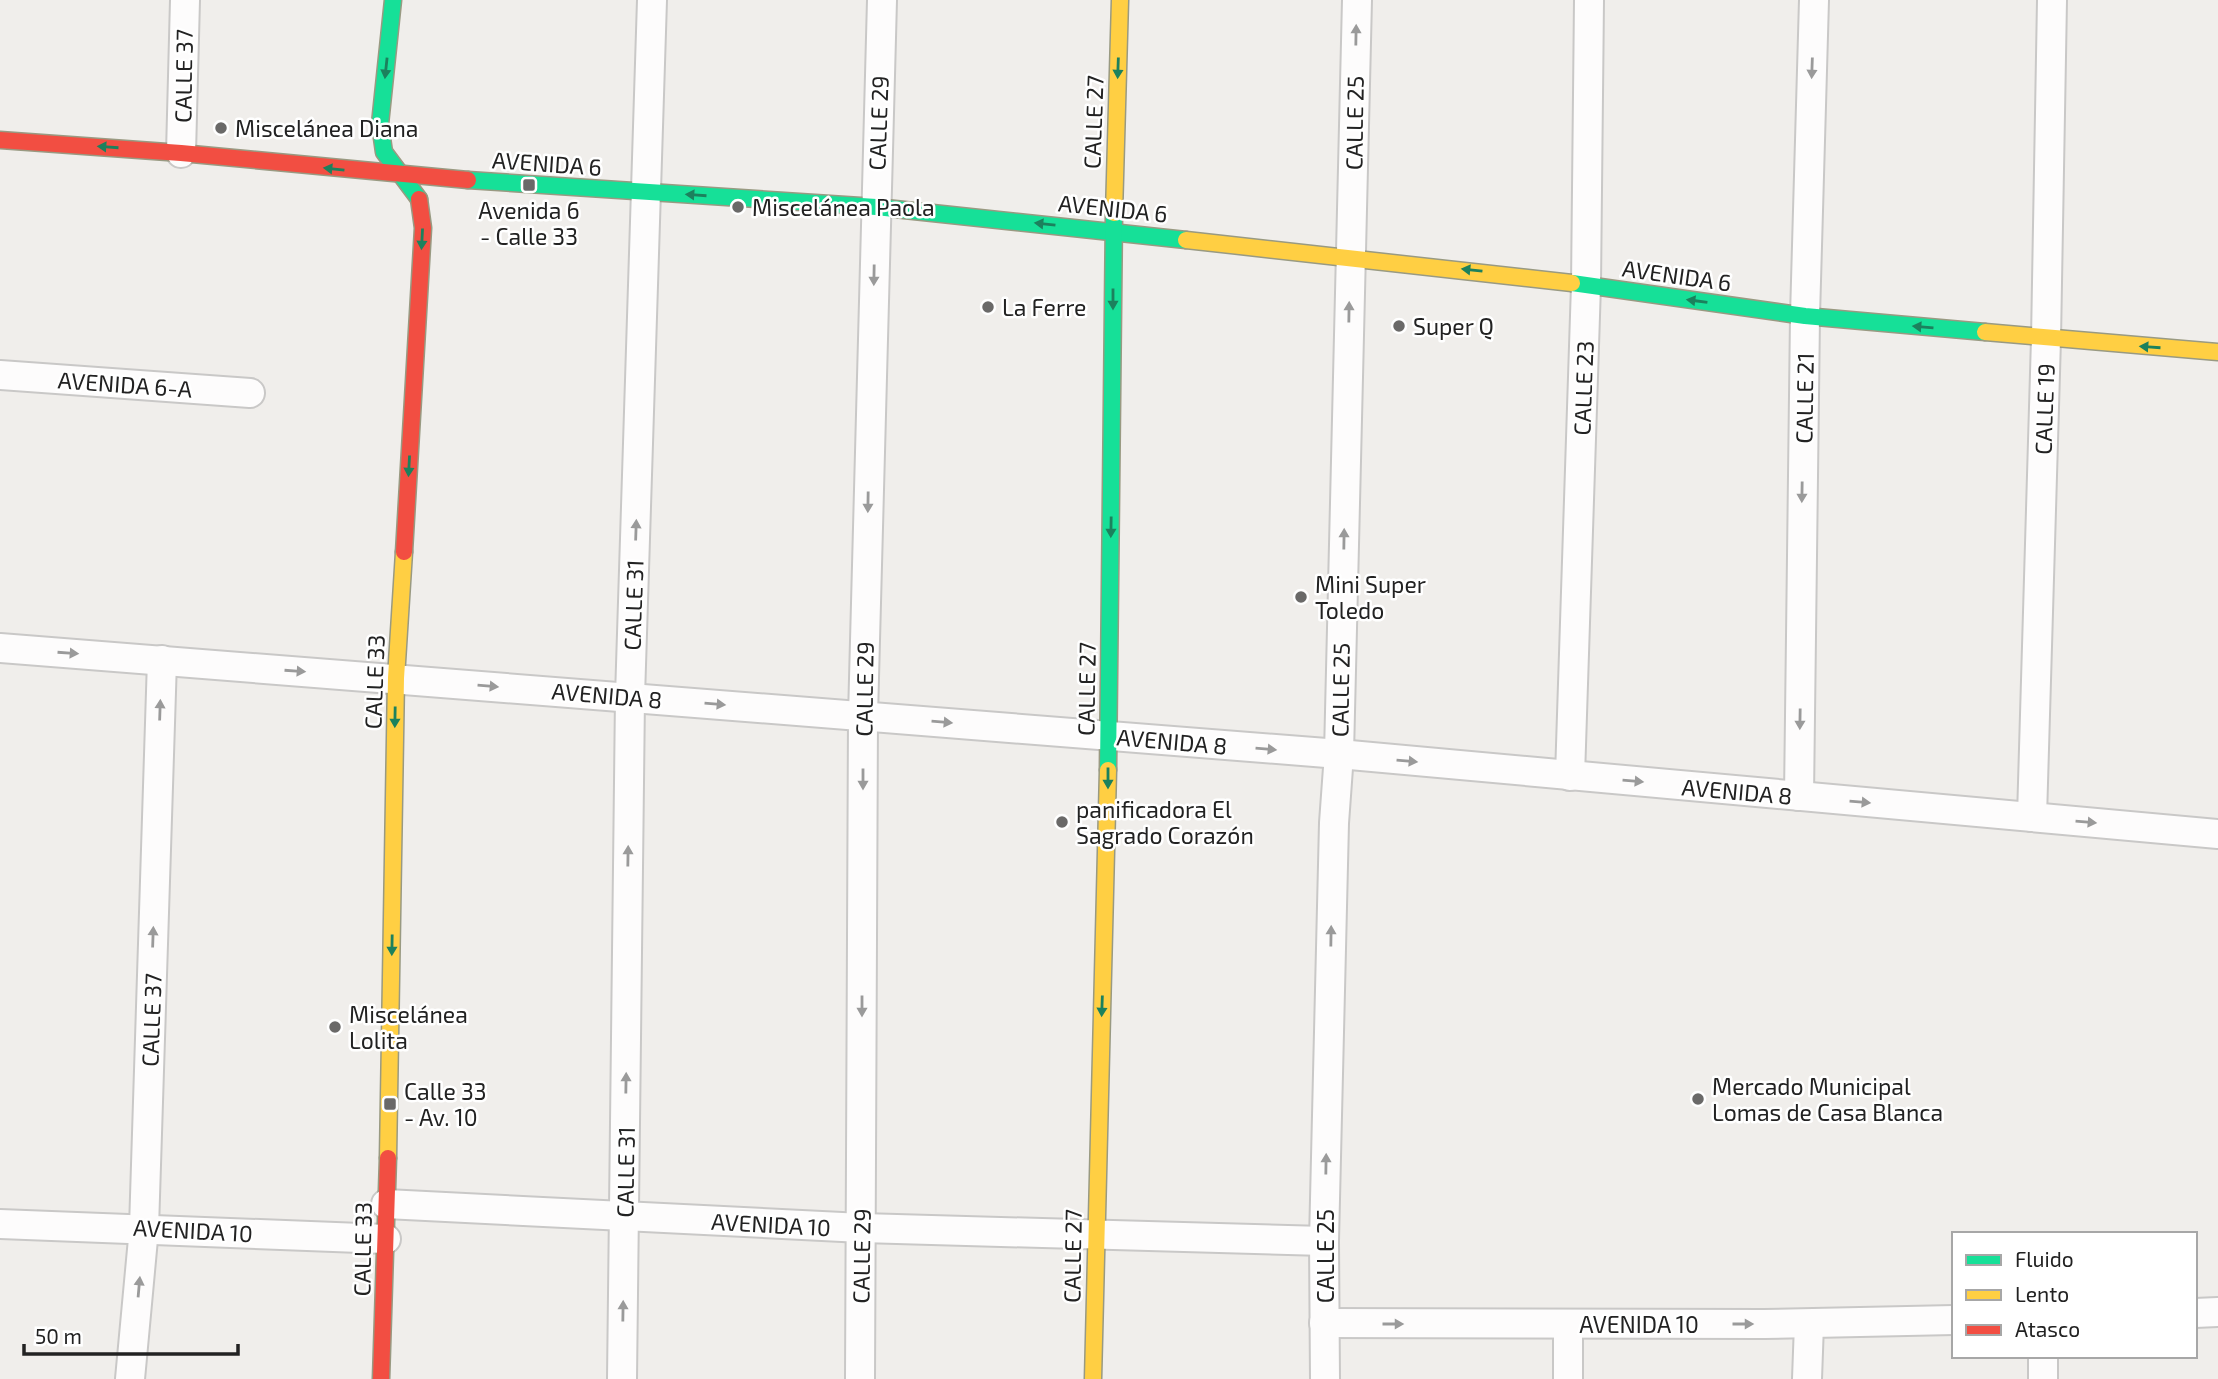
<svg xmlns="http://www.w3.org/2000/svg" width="2218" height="1379" font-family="'Exo 2',sans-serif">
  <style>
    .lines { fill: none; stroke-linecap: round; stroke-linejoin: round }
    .street-casing { stroke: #c9c8c7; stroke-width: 32 }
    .fast-casing { stroke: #999a82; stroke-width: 19 }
    .slow-casing { stroke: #999a82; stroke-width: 19 }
    .jam-casing { stroke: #999a82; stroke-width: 19 }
    .street { stroke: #fdfcfc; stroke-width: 28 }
    .fast { stroke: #16e098; stroke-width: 16 }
    .slow { stroke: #ffcf43; stroke-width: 16 }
    .jam { stroke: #f24e42; stroke-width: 16 }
    .oneway { fill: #9a9a9a }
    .oneway2 { fill: #1c815d }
    .poi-dot { fill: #6a6968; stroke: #fff; stroke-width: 2.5 }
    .labels { text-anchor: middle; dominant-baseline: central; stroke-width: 5; stroke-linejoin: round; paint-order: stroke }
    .street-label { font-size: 23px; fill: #222; stroke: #fff }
    .poi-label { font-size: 23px; fill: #222; stroke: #fff; text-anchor: start }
  </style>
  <rect width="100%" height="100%" fill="#f0eeeb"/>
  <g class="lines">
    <defs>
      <g id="street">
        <polyline points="181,153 185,0"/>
        <polyline points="0,375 250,393"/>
        <polyline points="0,648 1339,754 2218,834"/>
        <polyline points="1570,776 1586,285 1589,0"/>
        <polyline points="1799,796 1805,316 1814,0"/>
        <polyline points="2032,817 2046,339 2052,0"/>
        <polyline points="386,1204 862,1228 1324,1241"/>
        <polyline points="0,1224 386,1239"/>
        <polyline points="2195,1313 2218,1312"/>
        <polyline points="1324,1323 1764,1324 1954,1320"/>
        <polyline points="130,1379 144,1228 162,660"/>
        <polyline points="622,1379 630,697 652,0"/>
        <polyline points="860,1379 863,716 882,0"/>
        <polyline points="1325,1379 1324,1241 1334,823 1339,754 1357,0"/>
        <polyline points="1568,1379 1568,1325"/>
        <polyline points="1807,1379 1809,1324"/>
        <polyline points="2043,1379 2043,1356"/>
      </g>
      <g id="fast">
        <polyline points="393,0 380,124 384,152 419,199"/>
        <polyline points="468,180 876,207 1186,240"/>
        <polyline points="1572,283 1805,316 1985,332"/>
        <polyline points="1108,770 1114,213"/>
      </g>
      <g id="slow">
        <polyline points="1114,213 1120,0"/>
        <polyline points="1186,240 1572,283"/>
        <polyline points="1985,332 2218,352"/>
        <polyline points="388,1158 396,678 404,552"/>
        <polyline points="1093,1379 1108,770"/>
      </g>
      <g id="jam">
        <polyline points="0,140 181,153 468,180"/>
        <polyline points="404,552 423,228 419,199"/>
        <polyline points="381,1379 388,1158"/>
      </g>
    </defs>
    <!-- street casing -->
    <use href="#street" class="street-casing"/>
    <!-- fast casing -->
    <use href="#fast" class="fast-casing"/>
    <!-- slow casing -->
    <use href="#slow" class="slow-casing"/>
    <!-- jam casing -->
    <use href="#jam" class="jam-casing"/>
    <!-- street -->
    <use href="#street" class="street"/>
    <!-- fast -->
    <use href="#fast" class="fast"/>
    <!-- slow -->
    <use href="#slow" class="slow"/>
    <!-- jam -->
    <use href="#jam" class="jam"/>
  </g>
  <!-- one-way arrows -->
  <defs><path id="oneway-solid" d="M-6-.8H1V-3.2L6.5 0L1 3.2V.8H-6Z" transform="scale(1.75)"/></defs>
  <g class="oneway">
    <use href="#oneway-solid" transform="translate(1356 35) rotate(-89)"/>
    <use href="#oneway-solid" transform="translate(1812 68) rotate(92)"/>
    <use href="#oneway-solid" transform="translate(874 275) rotate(91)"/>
    <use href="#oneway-solid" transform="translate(1349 312) rotate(-89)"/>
    <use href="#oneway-solid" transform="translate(1802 492) rotate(91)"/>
    <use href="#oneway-solid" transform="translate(868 502) rotate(91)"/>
    <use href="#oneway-solid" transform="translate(636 530) rotate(-88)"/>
    <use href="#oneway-solid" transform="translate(1344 539) rotate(-89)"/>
    <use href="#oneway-solid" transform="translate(68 653) rotate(4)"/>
    <use href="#oneway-solid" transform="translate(295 671) rotate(4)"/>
    <use href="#oneway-solid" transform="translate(488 686) rotate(5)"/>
    <use href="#oneway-solid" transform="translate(715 704) rotate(5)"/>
    <use href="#oneway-solid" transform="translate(160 710) rotate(-88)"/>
    <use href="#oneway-solid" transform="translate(1800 719) rotate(91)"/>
    <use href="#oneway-solid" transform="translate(942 722) rotate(5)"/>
    <use href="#oneway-solid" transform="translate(1266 749) rotate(5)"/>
    <use href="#oneway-solid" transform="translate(1407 761) rotate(5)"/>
    <use href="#oneway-solid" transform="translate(863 779) rotate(90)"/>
    <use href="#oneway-solid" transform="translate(1633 781) rotate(5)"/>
    <use href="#oneway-solid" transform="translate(1860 802) rotate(5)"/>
    <use href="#oneway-solid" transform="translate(2086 822) rotate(5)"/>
    <use href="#oneway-solid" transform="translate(628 856) rotate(-89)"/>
    <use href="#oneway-solid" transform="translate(1331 936) rotate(-89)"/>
    <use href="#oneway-solid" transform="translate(153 937) rotate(-88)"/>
    <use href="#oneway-solid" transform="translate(862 1006) rotate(90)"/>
    <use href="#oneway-solid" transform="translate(626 1083) rotate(-89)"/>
    <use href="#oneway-solid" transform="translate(1326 1164) rotate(-89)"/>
    <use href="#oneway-solid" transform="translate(139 1287) rotate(-85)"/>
    <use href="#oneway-solid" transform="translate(623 1311) rotate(-89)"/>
    <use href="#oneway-solid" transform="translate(1393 1324)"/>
    <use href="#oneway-solid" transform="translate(1743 1324)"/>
  </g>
  <g class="oneway2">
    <use href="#oneway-solid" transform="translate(386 68) rotate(96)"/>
    <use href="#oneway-solid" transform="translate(1118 68) rotate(92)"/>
    <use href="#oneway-solid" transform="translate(108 147) rotate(-176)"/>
    <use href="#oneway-solid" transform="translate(334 169) rotate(-174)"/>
    <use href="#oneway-solid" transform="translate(696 195) rotate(-176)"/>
    <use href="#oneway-solid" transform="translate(1045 224) rotate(-174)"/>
    <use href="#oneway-solid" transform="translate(422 239) rotate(93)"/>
    <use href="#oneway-solid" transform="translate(1472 270) rotate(-174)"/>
    <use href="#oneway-solid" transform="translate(1113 299) rotate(90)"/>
    <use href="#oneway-solid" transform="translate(1697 301) rotate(-172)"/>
    <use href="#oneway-solid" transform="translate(1923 327) rotate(-175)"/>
    <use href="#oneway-solid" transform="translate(2150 347) rotate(-176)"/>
    <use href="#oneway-solid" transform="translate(409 466) rotate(93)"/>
    <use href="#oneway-solid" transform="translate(1111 527) rotate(91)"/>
    <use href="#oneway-solid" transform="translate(395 717) rotate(91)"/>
    <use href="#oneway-solid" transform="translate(1108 778) rotate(90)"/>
    <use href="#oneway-solid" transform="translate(392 945) rotate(91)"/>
    <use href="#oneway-solid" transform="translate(1102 1006) rotate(92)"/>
  </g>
  <!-- markers -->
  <g class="poi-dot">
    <circle cx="221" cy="128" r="7"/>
    <rect x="522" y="178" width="14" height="14" rx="3.5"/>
    <circle cx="738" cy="207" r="7"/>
    <circle cx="988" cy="307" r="7"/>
    <circle cx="1399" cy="326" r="7"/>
    <circle cx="1301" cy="597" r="7"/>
    <circle cx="1062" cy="822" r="7"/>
    <circle cx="335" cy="1027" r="7"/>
    <circle cx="1698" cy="1099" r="7"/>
    <rect x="383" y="1097" width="14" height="14" rx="3.5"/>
  </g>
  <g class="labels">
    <!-- street labels -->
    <g class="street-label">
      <text transform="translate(183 76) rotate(-89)">CALLE 37</text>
      <text transform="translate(1093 122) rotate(-88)">CALLE 27</text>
      <text transform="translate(878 123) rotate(-88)">CALLE 29</text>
      <text transform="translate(1354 123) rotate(-89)">CALLE 25</text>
      <text transform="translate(547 163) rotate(4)">AVENIDA 6</text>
      <text transform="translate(1113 208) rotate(6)">AVENIDA 6</text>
      <text transform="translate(1677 275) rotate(8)">AVENIDA 6</text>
      <text transform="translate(125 384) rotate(4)">AVENIDA 6-A</text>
      <text transform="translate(1583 388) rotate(-88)">CALLE 23</text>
      <text transform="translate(1804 398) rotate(-89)">CALLE 21</text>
      <text transform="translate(2044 409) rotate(-88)">CALLE 19</text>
      <text transform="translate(633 605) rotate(-88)">CALLE 31</text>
      <text transform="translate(374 682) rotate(-88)">CALLE 33</text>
      <text transform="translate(864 689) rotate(-89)">CALLE 29</text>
      <text transform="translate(1086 689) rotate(-89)">CALLE 27</text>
      <text transform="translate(1340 690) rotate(-89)">CALLE 25</text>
      <text transform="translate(607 695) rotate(5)">AVENIDA 8</text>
      <text transform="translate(1172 741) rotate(5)">AVENIDA 8</text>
      <text transform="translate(1737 791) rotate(5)">AVENIDA 8</text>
      <text transform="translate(151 1020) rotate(-88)">CALLE 37</text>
      <text transform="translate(625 1172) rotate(-89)">CALLE 31</text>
      <text transform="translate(771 1224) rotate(3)">AVENIDA 10</text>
      <text transform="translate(193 1230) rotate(3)">AVENIDA 10</text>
      <text transform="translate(362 1249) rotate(-89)">CALLE 33</text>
      <text transform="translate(861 1256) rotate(-89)">CALLE 29</text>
      <text transform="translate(1072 1256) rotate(-89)">CALLE 27</text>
      <text transform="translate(1325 1256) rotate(-90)">CALLE 25</text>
      <text x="1639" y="1324">AVENIDA 10</text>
    </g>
    <!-- poi labels -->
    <g class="poi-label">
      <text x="235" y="128">Miscelánea Diana</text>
      <text x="752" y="207">Miscelánea Paola</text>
      <text x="529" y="210" text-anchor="middle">Avenida 6<tspan x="529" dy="26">- Calle 33</tspan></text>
      <text x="1002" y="307">La Ferre</text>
      <text x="1413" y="326">Super Q</text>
      <text x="1315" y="584">Mini Super<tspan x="1315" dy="26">Toledo</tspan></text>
      <text x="1076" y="809">panificadora El<tspan x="1076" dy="26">Sagrado Corazón</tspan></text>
      <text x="349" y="1014">Miscelánea<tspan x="349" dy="26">Lolita</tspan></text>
      <text x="1712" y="1086">Mercado Municipal<tspan x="1712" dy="26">Lomas de Casa Blanca</tspan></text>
      <text x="404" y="1091">Calle 33<tspan x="404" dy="26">- Av. 10</tspan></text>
    </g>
  </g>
  <!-- legend -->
  <rect x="1952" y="1232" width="245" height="126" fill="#ffffff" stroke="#a7a7a7" stroke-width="2"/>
  <rect x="1966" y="1255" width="35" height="10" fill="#16e098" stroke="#a7a7a7" stroke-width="2"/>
  <text x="2015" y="1267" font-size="21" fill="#222222">Fluido</text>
  <rect x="1966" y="1290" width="35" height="10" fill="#ffcf43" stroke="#a7a7a7" stroke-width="2"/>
  <text x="2015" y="1302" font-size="21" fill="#222222">Lento</text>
  <rect x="1966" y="1325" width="35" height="10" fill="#f24e42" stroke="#a7a7a7" stroke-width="2"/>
  <text x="2015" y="1337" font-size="21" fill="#222222">Atasco</text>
  <!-- scale -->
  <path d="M24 1344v10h214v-10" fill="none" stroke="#222222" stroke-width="3.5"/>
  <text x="35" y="1344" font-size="21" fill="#222222" stroke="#ffffff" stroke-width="5" paint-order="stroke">50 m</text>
</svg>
